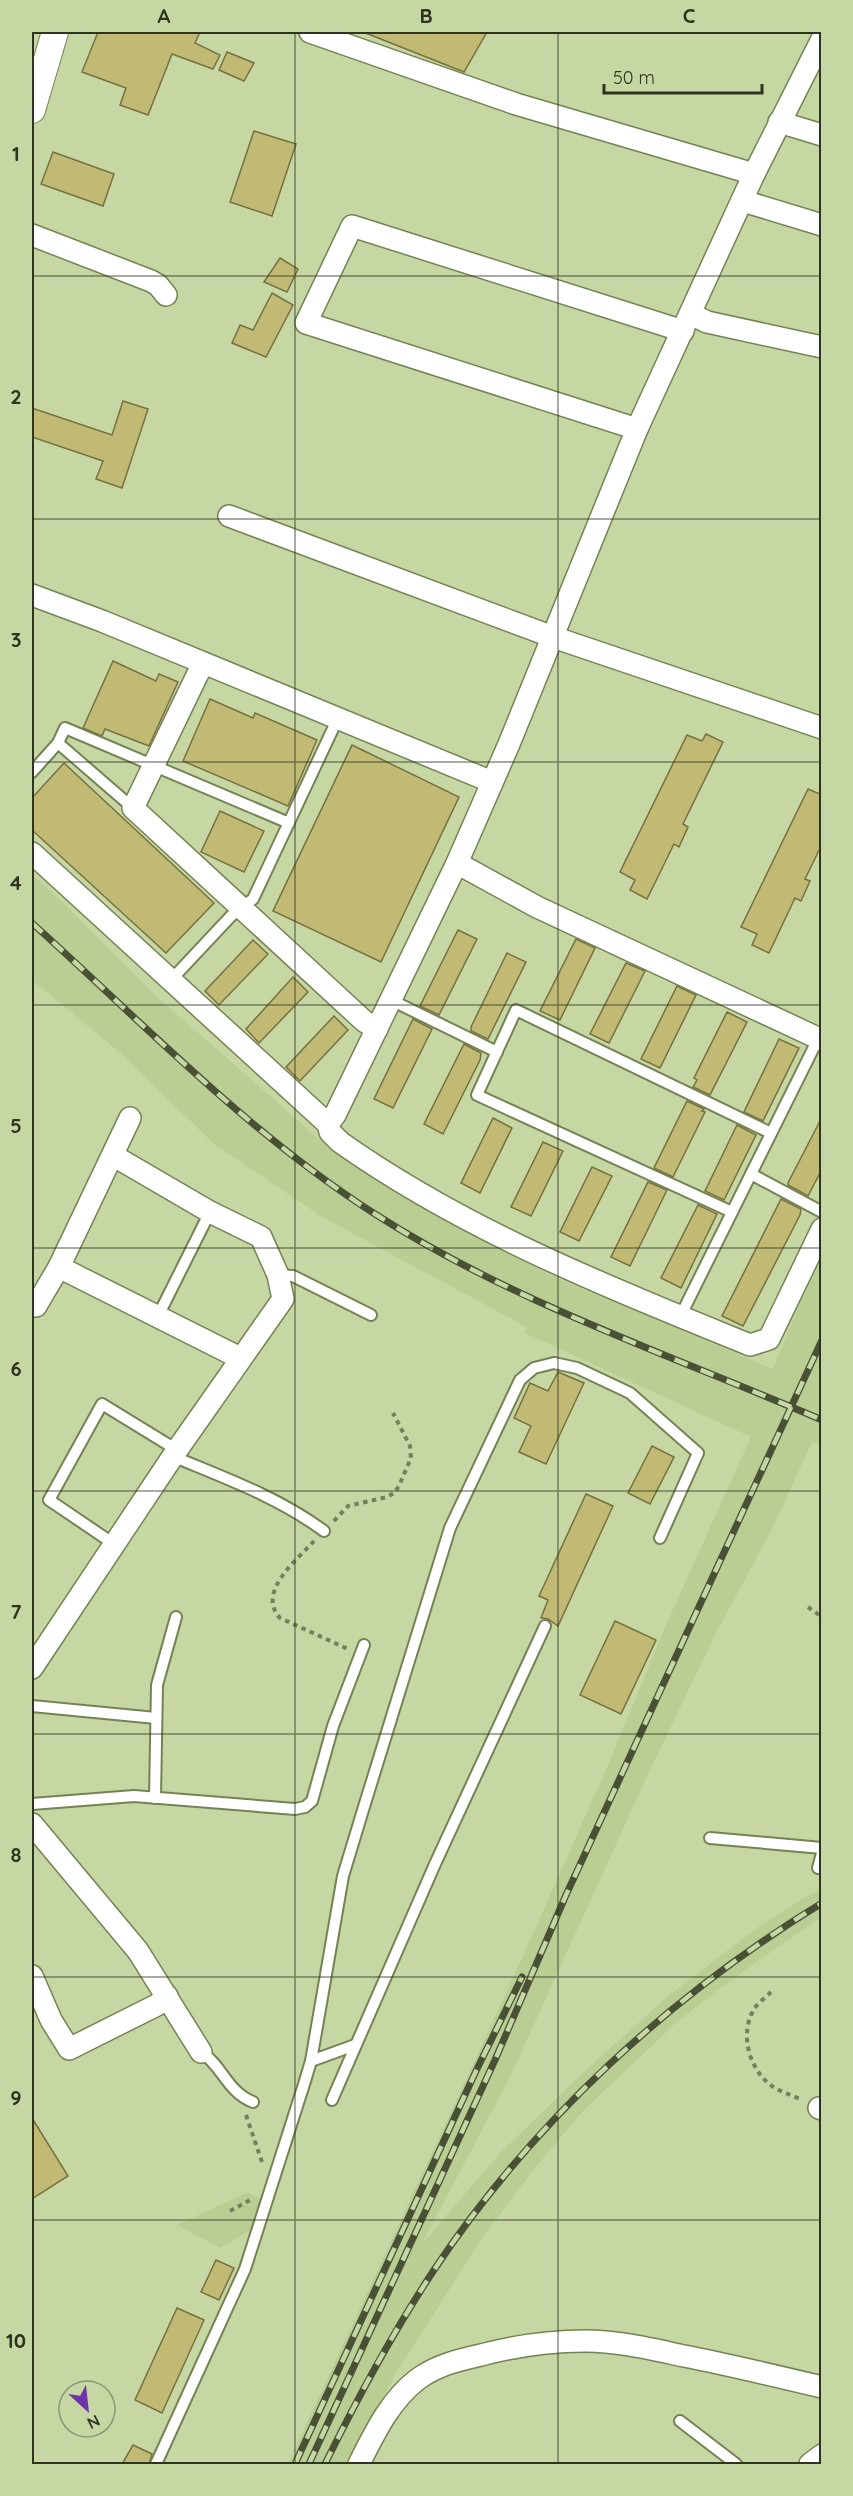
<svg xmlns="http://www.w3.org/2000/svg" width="853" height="2496" font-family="Quicksand,sans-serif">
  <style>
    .built { fill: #bacd93 }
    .building { fill: #c1ba74; stroke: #76713f; stroke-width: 1.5 }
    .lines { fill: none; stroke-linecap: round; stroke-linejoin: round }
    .service-casing { stroke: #748353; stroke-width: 14 }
    .minor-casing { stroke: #748353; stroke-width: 24 }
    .tertiary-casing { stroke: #748353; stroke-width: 28 }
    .path { stroke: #747f5c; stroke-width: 4; stroke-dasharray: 4.5 4.5; stroke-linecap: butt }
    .service { stroke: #fff; stroke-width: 10 }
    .minor { stroke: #fff; stroke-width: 21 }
    .tertiary { stroke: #fff; stroke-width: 26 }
    .rail-casing { stroke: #485136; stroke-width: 7 }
    .rail { stroke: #c6d7a4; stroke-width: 4.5; stroke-dasharray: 14; stroke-linecap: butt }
    .grid { fill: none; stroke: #2d341f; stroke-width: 1.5; stroke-opacity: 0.55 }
    .neatline { fill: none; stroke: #2d341f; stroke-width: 2 }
    .grid-label { font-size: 20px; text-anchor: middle; font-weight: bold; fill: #2d341f }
  </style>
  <rect width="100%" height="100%" fill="#c6d7a4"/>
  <!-- built -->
  <g class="built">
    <polygon points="32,875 52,892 156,996 319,1139 352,1163 436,1216 561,1280 773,1369 800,1304 821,1259 821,1445 812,1442 773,1527 716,1633 648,1774 510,2077 421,2245 500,2153 584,2072 668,1996 761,1925 821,1888 821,1917 731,1980 678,2021 583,2111 534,2169 484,2235 396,2373 348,2464 288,2464 524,1954 606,1770 665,1627 751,1437 525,1333 527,1327 322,1217 214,1144 117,1050 32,980"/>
    <polygon points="248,2192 260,2199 251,2230 220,2248 177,2225"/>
  </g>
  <!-- building -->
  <g class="building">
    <polygon points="98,32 200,32 195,43 220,55 213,69 172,54 148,115 120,105 126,88 82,72"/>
    <polygon points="363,32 487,32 464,72"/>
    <polygon points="227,52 254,63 244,81 219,70"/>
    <polygon points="254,131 296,144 272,216 230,202"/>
    <polygon points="53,152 114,174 103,206 41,184"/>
    <polygon points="280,258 298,269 287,292 264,282"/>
    <polygon points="272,293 293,305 266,357 232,343 240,325 253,330"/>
    <polygon points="123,401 148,409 122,488 96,479 103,461 32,437 32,408 112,435"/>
    <polygon points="113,661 156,681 159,674 178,682 149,746 105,729 102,736 83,728"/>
    <polygon points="210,699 253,718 255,713 317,740 288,806 183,761"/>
    <polygon points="706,734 723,742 683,824 688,827 679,847 674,844 647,899 630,890 635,880 620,872 687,735 702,741"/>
    <polygon points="352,745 459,797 381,962 273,911"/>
    <polygon points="64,763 214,903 166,953 32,830 32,798"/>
    <polygon points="808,789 822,795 822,844 805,879 810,881 801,901 795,898 769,953 752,945 757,934 741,927"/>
    <polygon points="220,811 264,831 244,872 201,852"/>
    <polygon points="458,930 477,939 439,1015 420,1006"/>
    <polygon points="576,939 595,948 560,1020 540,1011"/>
    <polygon points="253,940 268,954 219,1005 205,991"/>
    <polygon points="507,953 526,962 488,1039 471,1031 471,1027"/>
    <polygon points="626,963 645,971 609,1043 590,1034"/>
    <polygon points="293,977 308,992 259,1043 246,1029"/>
    <polygon points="677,986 696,995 660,1068 641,1059"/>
    <polygon points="727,1012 747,1022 710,1095 693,1087 697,1080 694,1078"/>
    <polygon points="334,1016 348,1030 300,1081 286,1067"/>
    <polygon points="413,1019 432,1029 393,1108 374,1099"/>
    <polygon points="779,1039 799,1048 763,1121 744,1112"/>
    <polygon points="464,1044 481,1053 480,1060 443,1134 424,1124"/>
    <polygon points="687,1101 704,1109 702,1111 705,1112 673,1177 654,1168"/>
    <polygon points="822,1117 822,1169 808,1196 788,1185 788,1183"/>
    <polygon points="493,1118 512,1128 480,1193 461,1183"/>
    <polygon points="737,1125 756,1135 724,1200 705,1191"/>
    <polygon points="543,1142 563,1151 531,1216 511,1207"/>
    <polygon points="592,1167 612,1176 579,1241 560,1232"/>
    <polygon points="648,1182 667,1190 630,1266 611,1257"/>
    <polygon points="781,1199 801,1209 800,1215 743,1326 722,1316"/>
    <polygon points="698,1205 717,1214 681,1288 661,1278"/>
    <polygon points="558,1372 584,1383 546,1464 519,1452 531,1426 514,1418 530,1383 548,1391"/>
    <polygon points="652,1446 674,1457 650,1504 628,1493"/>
    <polygon points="586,1494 613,1506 558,1626 548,1619 541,1618 548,1600 539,1596"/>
    <polygon points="615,1621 656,1640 621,1714 580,1695"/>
    <polygon points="32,2118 68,2176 32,2199"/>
    <polygon points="216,2260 234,2268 219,2300 201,2292"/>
    <polygon points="177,2308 204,2320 162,2413 135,2400"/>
    <polygon points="133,2445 152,2454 149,2464 122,2464"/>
  </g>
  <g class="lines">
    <defs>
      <g id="service">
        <polyline points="58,743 133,808"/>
        <polyline points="32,772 58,743 65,728 289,823"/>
        <polyline points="171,980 231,916 253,899 338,718"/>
        <polyline points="391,1000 497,1052"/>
        <polyline points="751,1174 822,1212"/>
        <polyline points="732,1212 477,1095 516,1010 771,1133"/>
        <polyline points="278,1275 293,1276 371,1315"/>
        <polyline points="158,1316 210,1212"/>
        <polyline points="680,1317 818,1039"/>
        <path d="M 172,1456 C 225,1478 278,1497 324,1531"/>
        <polyline points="114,1544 49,1500 102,1404 177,1450"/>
        <polyline points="32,1706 156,1718"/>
        <polyline points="155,1798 157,1685 176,1617"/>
        <polyline points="32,1804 134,1796 295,1809 305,1807 312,1801 333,1726 364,1645"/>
        <polyline points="710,1838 822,1848"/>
        <polyline points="818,1868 822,1853"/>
        <path d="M 201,2052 C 222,2065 227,2092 253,2102"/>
        <polyline points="311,2061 355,2045"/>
        <polyline points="332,2100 435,1864 545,1626"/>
        <polyline points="680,2421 736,2464"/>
        <polyline points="156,2464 245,2269 305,2081 311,2061 343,1876 363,1810 450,1528 520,1380 534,1368 554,1363 577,1368 630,1393 698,1453 660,1538"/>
      </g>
      <g id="minor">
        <polyline points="310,32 516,104 754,174"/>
        <polyline points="779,122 822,135"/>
        <polyline points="743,201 822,225"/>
        <polyline points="32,235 151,281 158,285 166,295"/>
        <polyline points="691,314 707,322 822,347"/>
        <polyline points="637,429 306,323 352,226 683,331"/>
        <polyline points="229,516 553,637 822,728"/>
        <polyline points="32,595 102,621 492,782"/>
        <polyline points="203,663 133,808 364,1021 377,1029"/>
        <path d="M 32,853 L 328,1124 L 330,1132 L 340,1142 C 466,1231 608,1287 750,1345 L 769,1339 L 822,1229"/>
        <polyline points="457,863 537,907 822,1040"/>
        <polyline points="328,1124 335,1115 457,863 509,744 637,429 754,174 822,39"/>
        <polyline points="59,1267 130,1118"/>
        <polyline points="32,1306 36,1306 59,1267 240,1358"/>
        <polyline points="32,1668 177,1450 283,1299 278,1275 261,1237 210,1212 114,1156"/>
        <polyline points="32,1824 138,1951 201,2052"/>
        <polyline points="32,1976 51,2020 69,2049 157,2005 167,1996"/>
        <polyline points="819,2108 822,2109"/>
        <path d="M 359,2464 C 374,2434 390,2400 418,2379 C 437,2365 459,2360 481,2355 C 515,2346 549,2341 585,2341 C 618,2341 651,2349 684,2356 C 730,2365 776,2376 822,2387"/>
        <polyline points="810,2464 822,2455"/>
      </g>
      <polyline id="tertiary" points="32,110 55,32"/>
    </defs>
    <!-- service casing -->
    <use href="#service" class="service-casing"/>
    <!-- minor casing -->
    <use href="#minor" class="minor-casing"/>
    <!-- tertiary casing -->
    <use href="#tertiary" class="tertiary-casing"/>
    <!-- path -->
    <g class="path">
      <polyline points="334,1521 348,1506 387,1497 394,1493 399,1486 411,1458 410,1446 393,1413"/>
      <path d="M 314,1541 C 297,1560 256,1592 280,1618 L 348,1649"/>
      <polyline points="808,1607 822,1617"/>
      <path d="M 771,1992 C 766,1997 758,2003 754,2009 C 740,2033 748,2065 768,2083 C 777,2091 792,2095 802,2100"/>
      <polyline points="246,2115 262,2162"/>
      <polyline points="230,2211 250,2200"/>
    </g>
    <!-- service -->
    <use href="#service" class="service"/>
    <!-- minor -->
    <use href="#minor" class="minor"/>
    <!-- tertiary -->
    <use href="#tertiary" class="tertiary"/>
    <defs>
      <g id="rail">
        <path d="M 32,923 C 143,1023 248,1133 375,1214 C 514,1303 671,1355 822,1420"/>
        <polyline points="295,2464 476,2071 522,1977"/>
        <polyline points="309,2464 495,2060 566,1895 822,1340"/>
        <path d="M 325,2464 C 358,2397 393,2332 434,2270 C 533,2121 670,1996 822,1903"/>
      </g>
    </defs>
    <!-- rail casing -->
    <use href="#rail" class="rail-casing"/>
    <!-- rail -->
    <use href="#rail" class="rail"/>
  </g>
  <!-- grid -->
  <path class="grid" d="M 295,32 L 295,2464M 558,32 L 558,2464M 32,276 L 822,276M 32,519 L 822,519M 32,762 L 822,762M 32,1005 L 822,1005M 32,1248 L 822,1248M 32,1491 L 822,1491M 32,1734 L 822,1734M 32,1977 L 822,1977M 32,2220 L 822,2220"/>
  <!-- border -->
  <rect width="853" height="2496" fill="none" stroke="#c6d7a4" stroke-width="66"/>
  <!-- north arrow -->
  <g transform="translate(87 2409) rotate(153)"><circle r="28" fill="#c6d7a4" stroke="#89966f" stroke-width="1.5"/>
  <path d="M0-4.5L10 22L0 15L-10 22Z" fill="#6f34aa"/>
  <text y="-9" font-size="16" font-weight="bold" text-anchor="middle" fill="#2d341f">N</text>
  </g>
  <!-- scale -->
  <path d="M604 84v9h158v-9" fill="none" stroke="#2d341f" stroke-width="3"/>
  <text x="613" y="84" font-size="18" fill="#2d341f" stroke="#c6d7a4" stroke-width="4.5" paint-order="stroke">50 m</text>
  <rect x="33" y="33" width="787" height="2430" class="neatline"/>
  <g class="grid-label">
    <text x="164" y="23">A</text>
    <text x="426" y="23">B</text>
    <text x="689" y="23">C</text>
    <text x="16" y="161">1</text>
    <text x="16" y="404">2</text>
    <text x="16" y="647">3</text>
    <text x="16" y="890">4</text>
    <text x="16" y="1133">5</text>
    <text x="16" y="1376">6</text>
    <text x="16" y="1619">7</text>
    <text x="16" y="1862">8</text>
    <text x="16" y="2105">9</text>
    <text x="16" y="2348">10</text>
  </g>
</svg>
